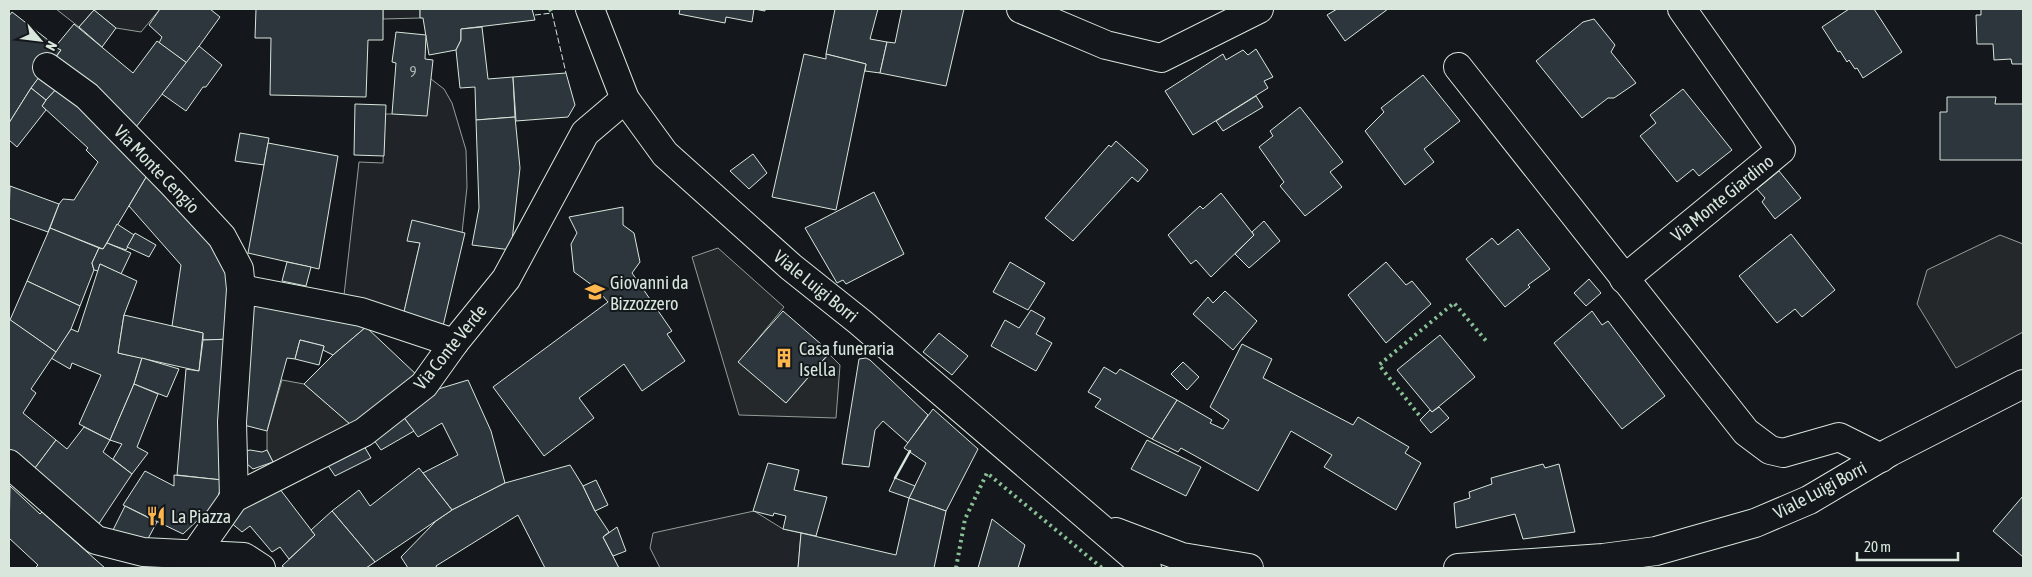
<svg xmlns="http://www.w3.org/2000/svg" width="2032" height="577" font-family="'Asap Condensed',sans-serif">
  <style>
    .green { fill: #202428; stroke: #939e99 }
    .parking { fill: #24282b; stroke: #939e99 }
    .building { fill: #2c363c; stroke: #d8e6dc }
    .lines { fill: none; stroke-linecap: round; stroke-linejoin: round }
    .street-casing { stroke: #d8e6dc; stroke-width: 30 }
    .secondary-casing { stroke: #d8e6dc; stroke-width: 30 }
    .street { stroke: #14181c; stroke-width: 28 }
    .secondary { stroke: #14181c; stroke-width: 28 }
    .hedge { stroke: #8ac095; stroke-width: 4; stroke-dasharray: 2.5 4; stroke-linecap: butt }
    .fence { stroke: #d8e6dc; stroke-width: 1; stroke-dasharray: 6 2.5; stroke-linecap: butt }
    .wall { stroke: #d8e6dc; stroke-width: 2.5 }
    .labels { text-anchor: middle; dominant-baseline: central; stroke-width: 4; stroke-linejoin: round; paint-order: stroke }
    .number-label { font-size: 15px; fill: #adbab4 }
    .street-label { font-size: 18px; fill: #d8e6dc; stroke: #14181c }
    .poi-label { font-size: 18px; fill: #d8e6dc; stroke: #14181c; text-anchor: start }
  </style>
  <rect width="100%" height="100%" fill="#14181c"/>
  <!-- green -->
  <g class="green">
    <polygon points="56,9 160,9 141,32 116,28 94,10 79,27"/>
    <polygon points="383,9 420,9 420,18 383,19"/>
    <polygon points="431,79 444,89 452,103 466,150 467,187 462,233 407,240 420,243 404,312 344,295 359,162 383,163 385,114 392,114"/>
    <polygon points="754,511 783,529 801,533 798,568 660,568 650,548 653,533"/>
  </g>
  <!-- parking -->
  <g class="parking">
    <polygon points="2000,235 2023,244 2023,332 1956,368 1917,304 1927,270"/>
    <polygon points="718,248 784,307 739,362 786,403 829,354 840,365 836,418 739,415 692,257"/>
    <polygon points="282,380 304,384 358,431 273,462 267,450 267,431"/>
  </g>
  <!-- building -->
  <g class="building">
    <polygon points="160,9 210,9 220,17 187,63 159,43 162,37 149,25"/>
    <polygon points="256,9 383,9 383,40 368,40 366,97 270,95 271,38 255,38"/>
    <polygon points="420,9 532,9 535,20 461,29 461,40 456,50 429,55 423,18 420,18"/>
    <polygon points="680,9 765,9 765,11 754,9 752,22 726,17 725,23 679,14"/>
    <polygon points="835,9 878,9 870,39 887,42 880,73 865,71 866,64 826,54"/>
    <polygon points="902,9 964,9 946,86 880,73 887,42 895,43"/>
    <polygon points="1337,9 1388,9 1345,41 1327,15"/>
    <polygon points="1849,9 1874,9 1902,52 1863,78 1857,68 1855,69 1849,60 1847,62 1840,51 1838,52 1822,27"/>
    <polygon points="1981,9 2023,9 2023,64 2012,64 2011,59 1994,60 1993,44 1977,44 1976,15 1981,15"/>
    <polygon points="94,10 116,28 102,47 79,27"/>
    <polygon points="12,12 61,50 31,88 9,123 9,16"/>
    <polygon points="1594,19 1615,45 1611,52 1636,83 1614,98 1608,98 1582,118 1536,61 1583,22"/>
    <polygon points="74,24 133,73 157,41 187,63 128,137 54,60 61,50 55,47"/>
    <polygon points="482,27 488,79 513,77 515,117 476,120 475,87 460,88 456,50 461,40 461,29"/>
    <polygon points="396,32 426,35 425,59 433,60 427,116 392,114 396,63 392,62"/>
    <polygon points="199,46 222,65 206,87 203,87 186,111 162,94"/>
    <polygon points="1256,49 1273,77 1264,81 1268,88 1193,135 1165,91 1223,54 1226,60 1243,50 1248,55"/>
    <polygon points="804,54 826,59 826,54 866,64 836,210 772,197"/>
    <polygon points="45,69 62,83 46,100 31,88"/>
    <polygon points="566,73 575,105 568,117 516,121 513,77"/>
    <polygon points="1423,75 1460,121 1424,149 1434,162 1405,185 1365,131 1384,112 1381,108"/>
    <polygon points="62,83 151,169 103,249 50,228 59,204 63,199 74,200 98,162 86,150 88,148 42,106 46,100"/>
    <polygon points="31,88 46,100 42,106 46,110 17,147 9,140 9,123"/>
    <polygon points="1683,89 1732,150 1699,176 1693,169 1677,182 1640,136 1656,123 1650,115"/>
    <polygon points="1256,96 1263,107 1223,131 1216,121"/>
    <polygon points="1947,97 1996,97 1995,104 2023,104 2023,160 1940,160 1940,112 1947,112"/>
    <polygon points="355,104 386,105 384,156 354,155"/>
    <polygon points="1300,107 1343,162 1330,172 1342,187 1305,216 1280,186 1284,182 1259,147 1273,136 1270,131"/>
    <polygon points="515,117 520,168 511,250 472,245 479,208 476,120"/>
    <polygon points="240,133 269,138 264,165 235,161"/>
    <polygon points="1116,141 1148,170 1138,182 1132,177 1073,241 1045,218 1109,145 1111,147"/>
    <polygon points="268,143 338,156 319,269 248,253"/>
    <polygon points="753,154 767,173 749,189 730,171"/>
    <polygon points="151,169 231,270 232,339 203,340 203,333 172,326 181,265 129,206"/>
    <polygon points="1779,171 1801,198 1775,219 1762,202 1765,198 1757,189"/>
    <polygon points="10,186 59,204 48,232 9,218"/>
    <polygon points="874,192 904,254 846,284 843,280 837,283 805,228"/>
    <polygon points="1221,193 1254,235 1211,277 1196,260 1191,264 1168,235 1200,206 1203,209"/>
    <polygon points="623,207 623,225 634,233 640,262 632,273 672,331 667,334 685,361 642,391 624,364 579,398 594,418 544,456 493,387 608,302 596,288 574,272 571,244 577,233 569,217"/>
    <polygon points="412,220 465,233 443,326 403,316 420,243 407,241"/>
    <polygon points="1264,221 1280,241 1249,268 1235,254 1254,235 1252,232"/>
    <polygon points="117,224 134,235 126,250 107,243"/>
    <polygon points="50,228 99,248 92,263 94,270 80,306 27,281"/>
    <polygon points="1518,229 1550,269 1528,285 1530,287 1505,307 1466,259 1492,238 1498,245"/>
    <polygon points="135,233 156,245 149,257 127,247"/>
    <polygon points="1791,234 1835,290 1802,317 1795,309 1777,323 1739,276"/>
    <polygon points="107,243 131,253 121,274 100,264 98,271 94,270 92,263 99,248 103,249"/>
    <polygon points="287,262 311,267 306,286 282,281"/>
    <polygon points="1010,262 1045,283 1028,310 993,292"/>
    <polygon points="1386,262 1406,285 1412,281 1431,304 1386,343 1348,295"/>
    <polygon points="100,264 137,281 124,315 118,353 142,358 134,384 110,440 79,424 101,375 72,363 70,369 51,358 71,329 78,332"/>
    <polygon points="1589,279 1601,293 1586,306 1574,293"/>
    <polygon points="27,281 80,306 71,329 56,352 10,320"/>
    <polygon points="1225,291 1257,321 1233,350 1193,314 1208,297 1213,303"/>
    <polygon points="253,298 366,327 333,355 323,350 324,346 300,340 295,359 287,358 267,431 236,423"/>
    <polygon points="1031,310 1045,318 1036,334 1052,343 1036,371 991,346 1005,320 1019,328"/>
    <polygon points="783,311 830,352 786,403 738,362"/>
    <polygon points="1592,311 1602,325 1608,321 1665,396 1622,429 1554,343"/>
    <polygon points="124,315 203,333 199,371 118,353"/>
    <polygon points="9,319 56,352 31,389 36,393 23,413 56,440 32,472 9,453"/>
    <polygon points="366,327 419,377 358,431 304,384 333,355"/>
    <polygon points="939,333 968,356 952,375 923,352"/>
    <polygon points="1440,335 1475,377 1432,412 1397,370"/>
    <polygon points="232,339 222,480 177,475 186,369 199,371 203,340"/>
    <polygon points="300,340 324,346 319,365 295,359"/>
    <polygon points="1242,344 1272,359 1263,378 1353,425 1358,417 1409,447 1405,453 1421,463 1396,510 1324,467 1332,455 1291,431 1258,491 1181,448 1178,452 1152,439 1177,400 1212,420 1210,423 1223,429 1229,420 1210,407"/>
    <polygon points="142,358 179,369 167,397 134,384"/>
    <polygon points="866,358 870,360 928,415 908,443 883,421 875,430 869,467 842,464 859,359"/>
    <polygon points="1183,362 1199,377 1187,390 1171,374"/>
    <polygon points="1104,367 1116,374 1120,369 1177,400 1152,439 1095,407 1101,399 1088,392"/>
    <polygon points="468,380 491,431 505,483 452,510 423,473 458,455 442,423 418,437 402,415 435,390"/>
    <polygon points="134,384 158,394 137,447 148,453 132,474 113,459 122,444 110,440"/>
    <polygon points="1439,407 1449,418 1431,433 1420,420 1430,410 1432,412"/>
    <polygon points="933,409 978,449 946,511 909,498 926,463 904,448"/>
    <polygon points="402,415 414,431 381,450 371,436"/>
    <polygon points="84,427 110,440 103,452 132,474 94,531 32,472 56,440 67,449"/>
    <polygon points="360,439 371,458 335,476 323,458"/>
    <polygon points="1147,440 1201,467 1186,496 1131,469"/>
    <polygon points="250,450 262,452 267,450 273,462 253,469 247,464 246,451"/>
    <polygon points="768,463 799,470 794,490 827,497 816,536 783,529 786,516 774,513 773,516 753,511"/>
    <polygon points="1543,464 1545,468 1559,464 1575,532 1523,539 1515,514 1456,528 1454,503 1470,498 1469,492 1492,484 1491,478"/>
    <polygon points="570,465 583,486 595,511 609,532 603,537 619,568 545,568 518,515 436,566 437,568 408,568 401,557 436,521 452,510 505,483"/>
    <polygon points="419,468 452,510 375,562 332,511 359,490 370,506"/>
    <polygon points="145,471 174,486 174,475 222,480 217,502 183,534 123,505"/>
    <polygon points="895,478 915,486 909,498 889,491"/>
    <polygon points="596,480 608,505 595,511 583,486"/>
    <polygon points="276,484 315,535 289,559 280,547 272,552 250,526 242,532 229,521 232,513"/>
    <polygon points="10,486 40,514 42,512 105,568 35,568 38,565 9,538"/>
    <polygon points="2023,496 2023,557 1993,531"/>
    <polygon points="909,498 946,511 934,568 798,568 801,533 896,555"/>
    <polygon points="125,506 157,522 144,546 113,530"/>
    <polygon points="332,511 375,562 366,568 285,568 282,566 315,535 311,530"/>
    <polygon points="992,519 1025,545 1018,568 978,568"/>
    <polygon points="617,527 626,551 613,556 603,537"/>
  </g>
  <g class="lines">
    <defs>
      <g id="street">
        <polyline points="1021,9 1106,45 1161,58 1259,9"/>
        <polyline points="47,67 87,96 173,184 222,237 239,269 241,289 232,422 234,498"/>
        <polyline points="1458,67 1746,432 1770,450 1783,453 1839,437 1881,458"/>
        <polyline points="1624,279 1781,150 1682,9"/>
        <polyline points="241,289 361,312 454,343"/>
        <polyline points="9,464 96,540 143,552 244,557 261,568"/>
        <polyline points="185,568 234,498 364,432 424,385 454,343 506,279 585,133 625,99"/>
      </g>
      <g id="secondary">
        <polyline points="590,9 625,99 665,154 791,267 860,322 1147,568"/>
        <polyline points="1116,532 1182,557 1249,568"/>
        <polyline points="1458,568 1603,558 1656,551 1755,523 1809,500 1890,452 2023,384"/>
      </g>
    </defs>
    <!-- street casing -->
    <use href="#street" class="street-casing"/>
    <!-- secondary casing -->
    <use href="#secondary" class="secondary-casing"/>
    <!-- street -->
    <use href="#street" class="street"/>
    <!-- secondary -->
    <use href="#secondary" class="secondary"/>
    <!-- hedge -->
    <g class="hedge">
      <polyline points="550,9 552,13"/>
      <polyline points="1419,415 1379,365 1454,303 1487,342"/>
      <polyline points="956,568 965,519 987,473 1102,568"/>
    </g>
    <!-- fence -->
    <polyline class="fence" points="535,15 552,13 566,73"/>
    <!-- wall -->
    <polyline class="wall" points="895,478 910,451"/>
  </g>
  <!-- icons -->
  <defs>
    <symbol id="school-bare" viewBox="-9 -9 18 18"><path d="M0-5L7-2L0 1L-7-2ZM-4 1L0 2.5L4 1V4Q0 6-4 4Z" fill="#ffb74d" stroke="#14181c" stroke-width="2.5" paint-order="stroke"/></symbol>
    <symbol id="building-bare" viewBox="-9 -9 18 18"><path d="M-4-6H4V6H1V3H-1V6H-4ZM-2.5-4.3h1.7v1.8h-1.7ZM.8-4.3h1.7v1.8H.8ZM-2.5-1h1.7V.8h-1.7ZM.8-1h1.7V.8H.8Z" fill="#ffb74d" stroke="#14181c" stroke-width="2.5" paint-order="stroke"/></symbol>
    <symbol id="restaurant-bare" viewBox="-9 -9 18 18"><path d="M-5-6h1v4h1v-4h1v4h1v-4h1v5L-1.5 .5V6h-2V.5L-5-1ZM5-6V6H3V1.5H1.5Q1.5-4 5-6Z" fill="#ffb74d" stroke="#14181c" stroke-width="2.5" paint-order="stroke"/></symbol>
  </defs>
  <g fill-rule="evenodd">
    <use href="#school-bare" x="581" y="278" width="28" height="28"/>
    <use href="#building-bare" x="770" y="344" width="28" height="28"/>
    <use href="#restaurant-bare" x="142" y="502" width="28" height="28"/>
  </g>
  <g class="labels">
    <!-- number labels -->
    <g class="number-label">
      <text x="413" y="71">9</text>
    </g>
    <!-- street labels -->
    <g class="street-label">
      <text transform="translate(157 169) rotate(46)">Via Monte Cengio</text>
      <text transform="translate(1722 198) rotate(-39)">Via Monte Giardino</text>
      <text transform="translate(816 286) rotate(39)">Viale Luigi Borri</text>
      <text transform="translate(450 347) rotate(-51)">Via Conte Verde</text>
      <text transform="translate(1820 490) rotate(-28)">Viale Luigi Borri</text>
    </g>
    <!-- poi labels -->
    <g class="poi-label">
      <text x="610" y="282">Giovanni da<tspan x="610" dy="21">Bizzozzero</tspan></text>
      <text x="799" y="348">Casa funeraria<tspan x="799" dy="21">Isella</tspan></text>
      <text x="171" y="516">La Piazza</text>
    </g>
  </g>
  <!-- border -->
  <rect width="2032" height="577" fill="none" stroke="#d8e6dc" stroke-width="20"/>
  <!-- north arrow -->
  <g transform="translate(40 40) rotate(118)" stroke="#14181c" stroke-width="4" paint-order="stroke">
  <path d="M0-4L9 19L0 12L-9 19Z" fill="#d8e6dc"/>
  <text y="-8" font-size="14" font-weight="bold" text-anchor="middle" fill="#d8e6dc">N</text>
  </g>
  <!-- scale -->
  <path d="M1857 552v8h101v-8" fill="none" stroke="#d8e6dc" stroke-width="2.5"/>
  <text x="1864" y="552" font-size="15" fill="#d8e6dc" stroke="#14181c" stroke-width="4" paint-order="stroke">20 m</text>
</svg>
